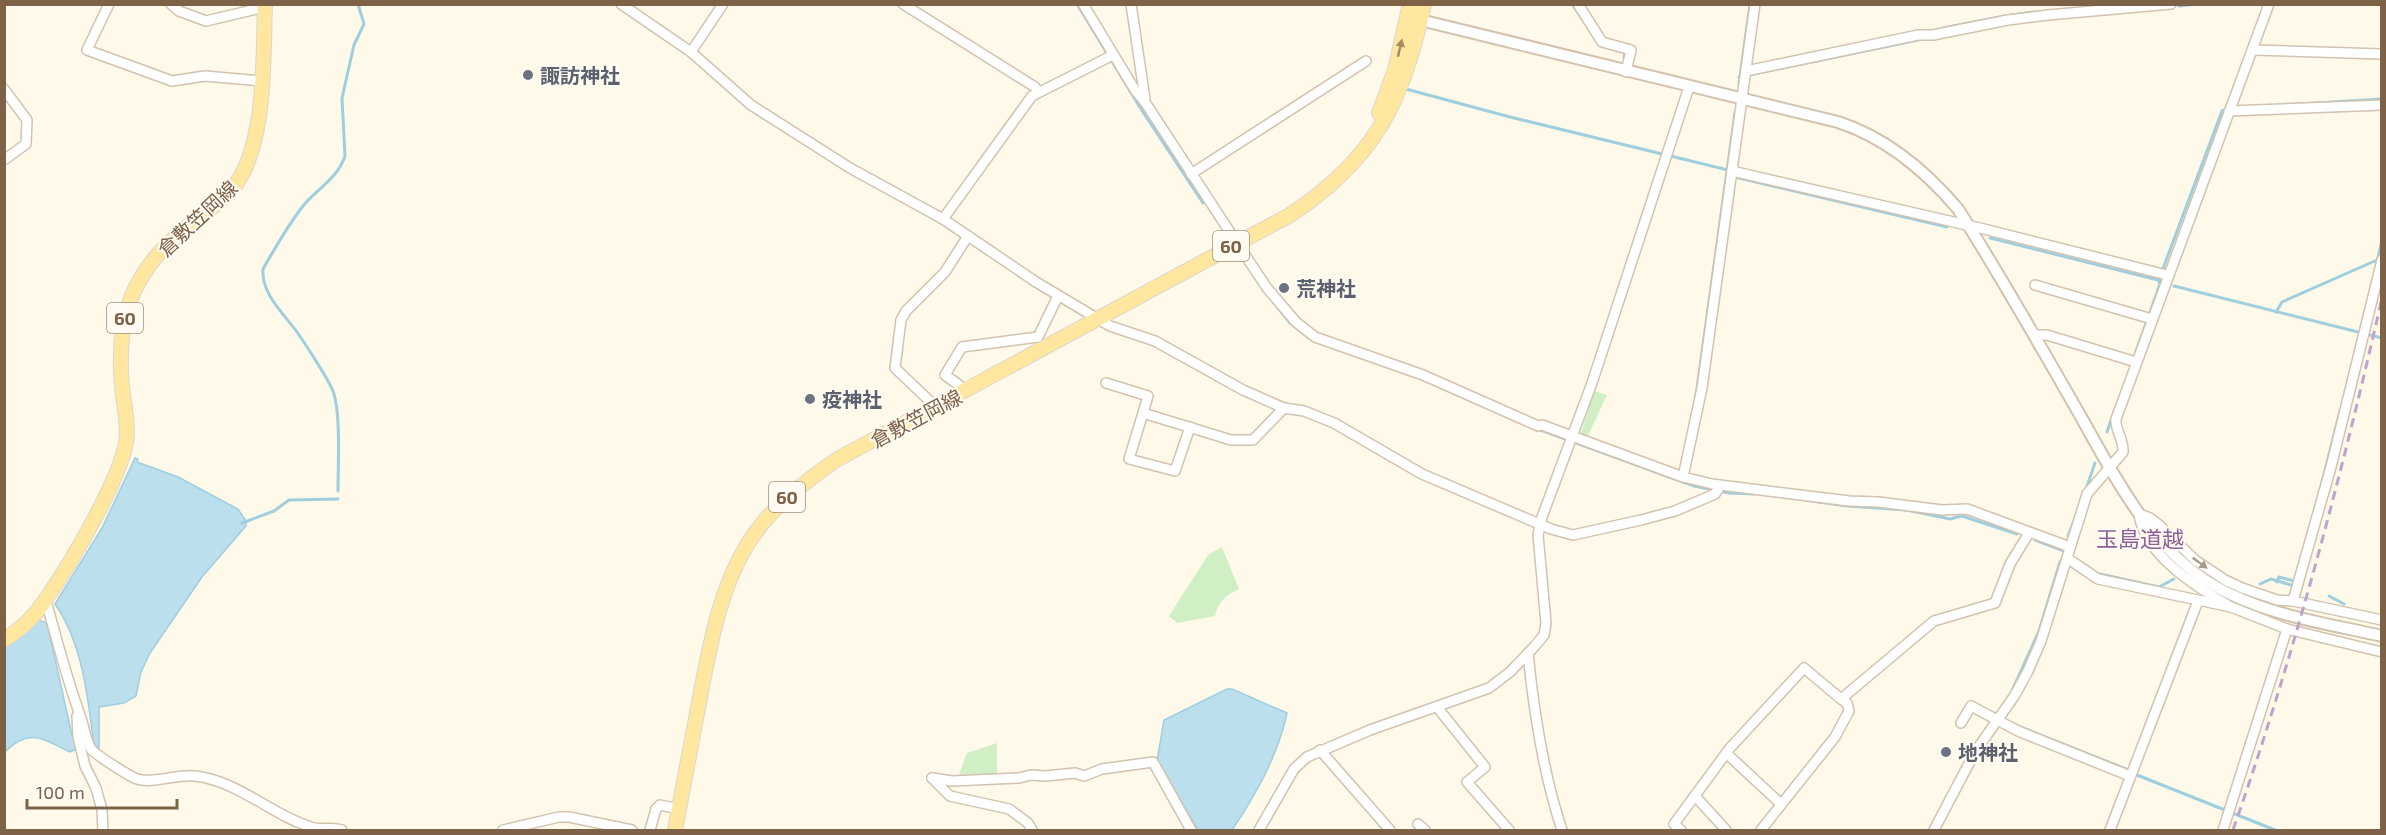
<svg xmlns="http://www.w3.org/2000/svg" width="2386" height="835" font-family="'Exo 2','Noto Sans JP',sans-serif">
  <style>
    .green { fill: #d1efc5 }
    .water { fill: #bbdfec; stroke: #9fcedf; stroke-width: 1.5 }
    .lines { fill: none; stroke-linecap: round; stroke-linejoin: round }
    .stream { stroke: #9fcedf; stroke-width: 3 }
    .minor-casing { stroke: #d3c2ad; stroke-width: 12 }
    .tertiary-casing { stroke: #d3c2ad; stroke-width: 14 }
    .primary-casing { stroke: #ddd6cf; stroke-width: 16 }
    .minor { stroke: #fff; stroke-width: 9 }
    .tertiary { stroke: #fff; stroke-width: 10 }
    .primary { stroke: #ffe7a0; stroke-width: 14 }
    .rail { stroke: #bea4cc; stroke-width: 3; stroke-dasharray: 9 6; stroke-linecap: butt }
    .oneway { fill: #a58a62 }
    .oneway2 { fill: #ab9988 }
    .worship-dot { fill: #6b7280; stroke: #fffbf2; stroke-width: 2 }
    .labels { text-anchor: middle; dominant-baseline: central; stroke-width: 4.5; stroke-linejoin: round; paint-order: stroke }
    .shield { fill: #fffbf2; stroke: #a5907b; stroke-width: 1.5 }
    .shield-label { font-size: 18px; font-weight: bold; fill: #7e6248 }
    .worship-label { font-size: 20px; font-weight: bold; fill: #5b616d; stroke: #fffbf2; text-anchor: start }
    .street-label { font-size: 20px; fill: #7e6248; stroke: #fffbf2 }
    .quarter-label { font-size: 22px; fill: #8c6199; stroke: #fffbf2 }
  </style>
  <rect width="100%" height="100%" fill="#fff9ea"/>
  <!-- green -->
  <g class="green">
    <polygon points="1594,391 1607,395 1587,438 1581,433"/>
    <path d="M 1222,547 L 1239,589 C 1225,596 1219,601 1215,616 L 1177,623 L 1169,616 L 1208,555 Z"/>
    <polygon points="997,743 997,775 958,777 967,753"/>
  </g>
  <!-- water -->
  <g class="water">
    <path d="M 135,458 L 138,459 L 137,462 L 178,477 L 238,509 L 246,521 L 246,526 L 202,577 L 150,653 L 141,672 L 136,696 L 124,703 L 99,707 L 99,748 L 94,746 C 88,699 83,644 55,604 L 102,528 Z"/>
    <path d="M 35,619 L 47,623 L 72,735 L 75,734 L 77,749 L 70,752 C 43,739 29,727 5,752 L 5,648 L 19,638 Z"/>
    <path d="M 1227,689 L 1232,689 L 1287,713 C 1278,756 1256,795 1232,830 L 1198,830 L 1157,761 L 1164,720 Z"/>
  </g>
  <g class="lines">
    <!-- stream -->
    <g class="stream">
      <polyline points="1077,4 1141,109 1203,203"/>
      <polyline points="1572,4 1600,44"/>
      <polyline points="2179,6 2197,4"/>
      <polyline points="1943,28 2005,16 2034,12"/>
      <polyline points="1623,51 1625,52 1624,58"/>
      <polyline points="1739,77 1918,40"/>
      <polyline points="1739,84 1750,4"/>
      <polyline points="1406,89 1510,117 1728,170"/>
      <polyline points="2281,105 2382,99"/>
      <polyline points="1735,177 1947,227"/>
      <polyline points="1990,238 2162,281"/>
      <polyline points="2375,271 2382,240"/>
      <polyline points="2174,286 2382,338"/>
      <polyline points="1268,295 1290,323 1309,338"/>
      <polyline points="2276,312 2282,302 2377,260"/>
      <polyline points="2133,360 2160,284 2159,281 2164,266 2222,111 2225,110"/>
      <polyline points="1696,396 1735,113"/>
      <polyline points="1538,429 1694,486 1729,493 1754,494"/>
      <polyline points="2107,432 2112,417"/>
      <polyline points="2321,486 2340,411"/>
      <path d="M 338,491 C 338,467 341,412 333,391 C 327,377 306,345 297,332 C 284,314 261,294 263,269 C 275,248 288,225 303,206 C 317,189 338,178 345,156 L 342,98 L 354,45 L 364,24 L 358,4"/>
      <polyline points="2085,492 2095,463"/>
      <polyline points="1805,500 1847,506 1907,510 1950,519 1962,516 2017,534"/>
      <polyline points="242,523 274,511 289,500 338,499"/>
      <polyline points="2068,536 2075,518"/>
      <polyline points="2035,540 2064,551"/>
      <polyline points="2100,574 2159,587 2174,579"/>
      <polyline points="2277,582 2279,577 2294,581 2296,579"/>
      <polyline points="2260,584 2271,579 2291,585"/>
      <polyline points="2329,596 2344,604"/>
      <polyline points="2010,695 2039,631 2060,562"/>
      <polyline points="2013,724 2126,769"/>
      <polyline points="2137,775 2275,830"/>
    </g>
    <defs>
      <g id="minor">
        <polyline points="109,4 87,50 172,81 205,76 262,81"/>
        <polyline points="171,4 179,11 206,21 265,7"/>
        <polyline points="621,4 691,52 751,105 850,168 943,219 1036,282 1098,319 1110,326 1155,341 1243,390 1284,408 1304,411 1334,423 1422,474 1551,529 1573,535 1641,520 1675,511 1715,494 1720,486"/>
        <polyline points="903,4 1035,87 1037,91"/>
        <polyline points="1083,4 1135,90 1145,102 1237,243 1267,288 1296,322 1315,337 1423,375 1538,426 1542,425 1683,477 1712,484 1849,501 1878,502 1942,510 1967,509 2070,547"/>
        <polyline points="1131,4 1145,99"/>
        <polyline points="1578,4 1602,42 1631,50 1626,72"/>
        <polyline points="2252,50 2382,54"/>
        <polyline points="691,52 723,4"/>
        <polyline points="1746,71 1918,35 1933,35 2008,20 2048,15 2171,4"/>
        <polyline points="4,89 27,120 26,144 4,160"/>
        <polyline points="2229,111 2382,105"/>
        <polyline points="1732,171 1984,229 2167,275"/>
        <polyline points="1191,174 1366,61"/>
        <polyline points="943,219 1032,96 1113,55"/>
        <polyline points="2035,285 2152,319"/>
        <polyline points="2034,335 2047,335 2136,362"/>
        <polyline points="1106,383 1148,396 1143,413 1231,440 1253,440 1284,408"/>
        <polyline points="959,385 945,375 962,347 1038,337 1058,296"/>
        <polyline points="936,407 895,368 901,320 906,311 945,272 968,236"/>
        <polyline points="1143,413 1129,459 1175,471 1190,427"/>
        <polyline points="1683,477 1702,388 1755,4"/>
        <polyline points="2067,558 2098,579 2231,607 2287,629 2382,652"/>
        <path d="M 46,601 C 57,640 67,680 81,718 C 84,727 86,741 91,749 C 96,755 129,776 137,779 C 152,784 177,774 195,776 C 239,781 271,815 311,827 C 321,831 332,826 342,830"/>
        <polyline points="2293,601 2331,467 2382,260"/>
        <path d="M 2231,607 C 2198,588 2144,555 2139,514 L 2150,518 L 2158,524 L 2195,560 L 2225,580 L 2242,588 L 2277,600 L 2293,601 L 2382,620"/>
        <path d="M 1528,653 C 1534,714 1543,773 1562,830"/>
        <polyline points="1841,699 1934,621 1995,603 2010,564 2029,533"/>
        <polyline points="1437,707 1485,767 1467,782 1509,830"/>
        <polyline points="77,716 78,737 85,766 96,788 102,810 103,830"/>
        <polyline points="1961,723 1971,706 2018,731 2130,776"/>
        <polyline points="1320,750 1390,830"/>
        <polyline points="1726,753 1781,804"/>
        <polyline points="932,778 952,781 1019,778 1031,775 1045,776 1075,773 1084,776 1102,769 1153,762 1191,830"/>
        <polyline points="932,778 950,796 1009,809 1028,823 1032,830"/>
        <polyline points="1695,796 1726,830"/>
        <polyline points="1418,824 1425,830"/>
        <polyline points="503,830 559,817 569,817 632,830"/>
        <polyline points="650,830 656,809 660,805 679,809"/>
        <polyline points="1259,830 1294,769 1307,757 1370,730 1489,688 1510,672 1534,647 1544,635 1546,623 1538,535 1542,517 1592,383 1689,87"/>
        <polyline points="1681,830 1674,824 1730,748 1804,668 1841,699 1847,703 1849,711 1835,737 1761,830"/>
        <path d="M 1934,830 L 1975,752 L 2015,695 L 2028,671 L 2041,641 L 2087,494 L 2123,452 C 2124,440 2115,430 2116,419 L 2269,4"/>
        <polyline points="2110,830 2198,601"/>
        <polyline points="2223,830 2287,629"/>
      </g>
      <path id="tertiary" d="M 1408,17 L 1838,122 C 1887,138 1925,170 1958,209 C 1997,270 2033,333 2069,396 C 2109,464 2143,543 2213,585 C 2264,615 2325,623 2382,636"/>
      <g id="primary">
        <polyline points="1379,113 1395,70 1410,4"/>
        <path d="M 4,640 C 20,630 36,615 46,599 C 69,566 127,470 127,433 C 127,421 125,408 123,396 C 119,363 119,330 131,298 C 145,264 168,241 197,219 C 209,210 222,201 232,189 C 267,149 263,56 265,4"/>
        <path d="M 675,830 C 684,784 692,738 701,692 C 711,640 720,590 747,545 C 769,509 802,484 836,460 L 1290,215 C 1374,160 1404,101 1424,4"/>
      </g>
    </defs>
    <!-- minor casing -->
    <use href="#minor" class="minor-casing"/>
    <!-- tertiary casing -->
    <use href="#tertiary" class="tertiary-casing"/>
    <!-- primary casing -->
    <use href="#primary" class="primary-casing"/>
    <!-- minor -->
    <use href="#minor" class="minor"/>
    <!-- tertiary -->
    <use href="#tertiary" class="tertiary"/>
    <!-- primary -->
    <use href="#primary" class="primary"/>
    <!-- rail -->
    <path class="rail" d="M 2233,830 C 2294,656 2341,478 2382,298"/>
  </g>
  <!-- one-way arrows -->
  <defs><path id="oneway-solid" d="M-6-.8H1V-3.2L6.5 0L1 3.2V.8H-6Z" transform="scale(1.5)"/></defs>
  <use class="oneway" href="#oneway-solid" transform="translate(1400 48) rotate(-77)"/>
  <use class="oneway2" href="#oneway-solid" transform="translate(2200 563) rotate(36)"/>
  <!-- markers -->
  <g class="worship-dot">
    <circle cx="528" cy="75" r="6"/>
    <circle cx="1284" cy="288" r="6"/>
    <circle cx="810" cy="399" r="6"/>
    <circle cx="1946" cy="752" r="6"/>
  </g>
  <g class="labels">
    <!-- shield labels -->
    <g class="shield">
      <rect x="1213" y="231" width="36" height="30" rx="4.5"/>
      <rect x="107" y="303" width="36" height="30" rx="4.5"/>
      <rect x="769" y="482" width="36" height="30" rx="4.5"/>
    </g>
    <g class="shield-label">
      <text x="1231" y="246">60</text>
      <text x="125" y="318">60</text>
      <text x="787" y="497">60</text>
    </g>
    <!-- worship labels -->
    <g class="worship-label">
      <text x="540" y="75">諏訪神社</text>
      <text x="1296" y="288">荒神社</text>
      <text x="822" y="399">疫神社</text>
      <text x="1958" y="752">地神社</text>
    </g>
    <!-- street labels -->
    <g class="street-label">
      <text transform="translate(197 218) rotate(-43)">倉敷笠岡線</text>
      <text transform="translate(916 418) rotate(-28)">倉敷笠岡線</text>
    </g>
    <!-- quarter labels -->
    <g class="quarter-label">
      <text x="2140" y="538">玉島道越</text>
    </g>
  </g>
  <!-- border -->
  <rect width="2386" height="835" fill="none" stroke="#7e6248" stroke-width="12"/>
  <!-- scale -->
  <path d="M27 799v9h150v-9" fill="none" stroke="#7e6248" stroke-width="3"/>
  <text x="36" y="799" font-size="18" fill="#7e6248" stroke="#fffbf2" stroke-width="4.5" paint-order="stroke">100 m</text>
</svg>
